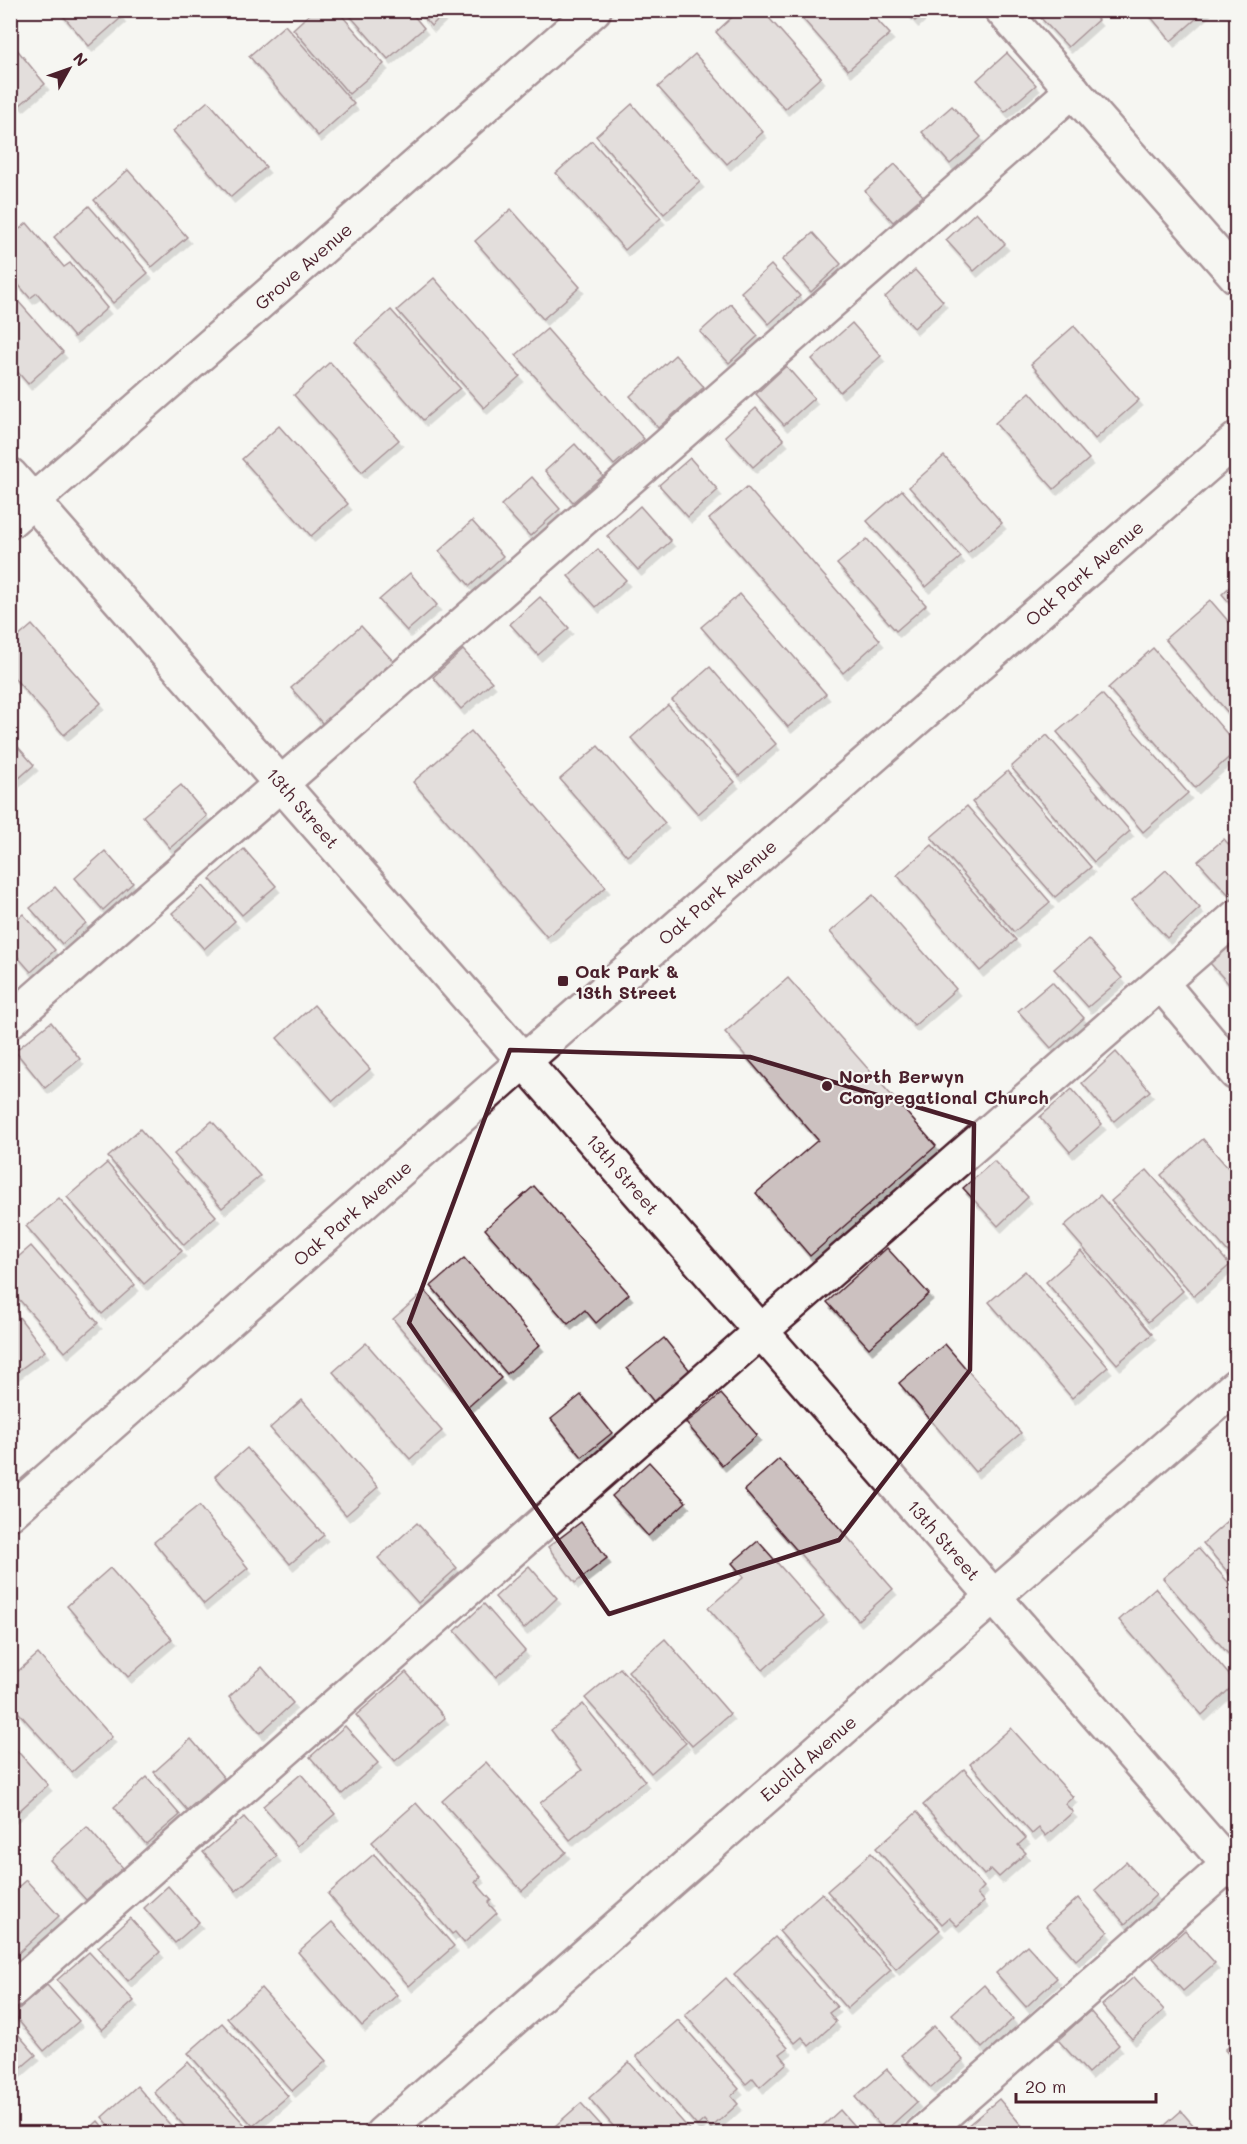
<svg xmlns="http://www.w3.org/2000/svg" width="1247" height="2144" font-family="Mali,sans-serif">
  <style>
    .building { fill: #ccc1c0; stroke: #4a1f2b; stroke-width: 1.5; filter: url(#shadow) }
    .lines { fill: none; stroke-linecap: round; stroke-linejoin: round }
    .minor-casing { stroke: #4a1f2b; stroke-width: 38 }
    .minor { stroke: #f6f6f2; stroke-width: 33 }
    .marked { fill: none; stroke: #4a1f2b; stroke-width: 4.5; stroke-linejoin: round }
    .poi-dot { fill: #4a1f2b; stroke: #f6f6f2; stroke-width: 2 }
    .labels { text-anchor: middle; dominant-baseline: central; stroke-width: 4.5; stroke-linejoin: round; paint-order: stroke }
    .street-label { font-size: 18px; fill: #4a1f2b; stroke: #f6f6f2 }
    .poi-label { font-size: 18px; font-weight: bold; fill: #4a1f2b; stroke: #f6f6f2; text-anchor: start }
  </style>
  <defs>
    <filter id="shadow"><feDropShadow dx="3.5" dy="6" stdDeviation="0" flood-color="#0004"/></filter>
  </defs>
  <rect width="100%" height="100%" fill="#f6f6f2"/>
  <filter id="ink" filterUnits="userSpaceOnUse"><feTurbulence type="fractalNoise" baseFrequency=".0167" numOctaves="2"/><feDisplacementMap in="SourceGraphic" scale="12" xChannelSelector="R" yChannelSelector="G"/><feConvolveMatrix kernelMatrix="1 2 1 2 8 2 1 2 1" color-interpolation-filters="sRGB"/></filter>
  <g filter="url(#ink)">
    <!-- building -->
    <g class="building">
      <polygon points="117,10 122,17 89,46 59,11"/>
      <polygon points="314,10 337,10 384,64 349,94 293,29"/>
      <polygon points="345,10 409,10 424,28 388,59"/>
      <polygon points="417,10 448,10 431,26"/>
      <polygon points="740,10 762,10 821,77 785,109 716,32"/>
      <polygon points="795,10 868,10 890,34 848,70"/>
      <polygon points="905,10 927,10 915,21"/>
      <polygon points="1045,10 1089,10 1098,20 1068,47 1039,16"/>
      <polygon points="1145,10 1206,10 1171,41"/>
      <polygon points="285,25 354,104 318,136 249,56"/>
      <polygon points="15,47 45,84 20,105 10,94 10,51"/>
      <polygon points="1007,53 1036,85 1005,112 977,80"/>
      <polygon points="695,54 763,132 727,164 658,87"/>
      <polygon points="208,101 266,167 231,197 173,131"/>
      <polygon points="632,104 700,182 664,214 596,136"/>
      <polygon points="952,106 981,137 950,164 922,132"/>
      <polygon points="592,141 661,218 625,250 556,173"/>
      <polygon points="895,164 923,196 893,222 865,191"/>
      <polygon points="128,170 187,237 152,267 94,200"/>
      <polygon points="89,206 148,273 113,303 54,237"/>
      <polygon points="511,209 580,287 543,319 475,241"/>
      <polygon points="976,212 1005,244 974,271 946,240"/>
      <polygon points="27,223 64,267 70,263 107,308 74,337 37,293 30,298 10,275 10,237"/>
      <polygon points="813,233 841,264 811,292 782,260"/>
      <polygon points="771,265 800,296 769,324 741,292"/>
      <polygon points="915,270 943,301 914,328 885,297"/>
      <polygon points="434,278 520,376 484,408 397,310"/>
      <polygon points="10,292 63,352 28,384 10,363"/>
      <polygon points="731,304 758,336 729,363 700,332"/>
      <polygon points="391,310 460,388 423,420 355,342"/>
      <polygon points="852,323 881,356 840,392 812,359"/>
      <polygon points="1074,326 1139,400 1095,439 1031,364"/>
      <polygon points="547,329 644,439 614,465 516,355"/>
      <polygon points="675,355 704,387 658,428 630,396"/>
      <polygon points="330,362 399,440 362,472 294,395"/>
      <polygon points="786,366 814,398 784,425 756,394"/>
      <polygon points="1030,392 1089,459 1054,489 995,423"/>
      <polygon points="756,408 784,440 753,467 725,436"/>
      <polygon points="279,426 348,504 311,536 242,459"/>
      <polygon points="575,444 603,476 573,502 545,471"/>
      <polygon points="944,456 1002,523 968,553 909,487"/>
      <polygon points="690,458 718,490 688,517 659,485"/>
      <polygon points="532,477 560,509 530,536 501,505"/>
      <polygon points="747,487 880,640 843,673 709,519"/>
      <polygon points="902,490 961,557 926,587 867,521"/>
      <polygon points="640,506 671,541 638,570 607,536"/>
      <polygon points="472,521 503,556 470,586 439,551"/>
      <polygon points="867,539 926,605 896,631 837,564"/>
      <polygon points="598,549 626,580 596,607 568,576"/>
      <polygon points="410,573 437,605 407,631 379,600"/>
      <polygon points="1236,581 1236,611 1222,594"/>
      <polygon points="740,594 826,694 788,727 701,627"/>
      <polygon points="540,597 569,628 538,655 510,624"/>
      <polygon points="1210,600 1236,630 1236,722 1165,639"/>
      <polygon points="32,625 101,703 64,735 10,673 10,644"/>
      <polygon points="361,626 394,662 323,724 291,688"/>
      <polygon points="1153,648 1236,744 1236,751 1195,788 1108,688"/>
      <polygon points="463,650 492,682 461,709 433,677"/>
      <polygon points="710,667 776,744 739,776 672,700"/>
      <polygon points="1102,694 1188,793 1143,832 1057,732"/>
      <polygon points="668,705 735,782 698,814 631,738"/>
      <polygon points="471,731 606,887 547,937 413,782"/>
      <polygon points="1047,735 1130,831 1094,862 1011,767"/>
      <polygon points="10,738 34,765 10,786"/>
      <polygon points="598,746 665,823 627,856 560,779"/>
      <polygon points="1008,771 1091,867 1055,897 972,802"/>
      <polygon points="181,785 207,816 170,848 143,816"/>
      <polygon points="967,806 1050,902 1014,932 931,837"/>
      <polygon points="1224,839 1236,853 1236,889 1229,895 1198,861"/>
      <polygon points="932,845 1016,940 980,971 897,875"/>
      <polygon points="244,849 276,886 242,915 210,879"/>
      <polygon points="105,851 133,883 103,910 75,878"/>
      <polygon points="1166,870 1200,908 1167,938 1132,900"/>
      <polygon points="203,886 235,921 204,949 172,913"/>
      <polygon points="55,887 86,923 62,944 30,908"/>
      <polygon points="873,895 956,989 914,1026 830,932"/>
      <polygon points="23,914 55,950 31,972 10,948 10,925"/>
      <polygon points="1088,939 1122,978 1088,1007 1054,969"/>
      <polygon points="1236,940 1236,992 1210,963"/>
      <polygon points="788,978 936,1146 810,1256 756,1193 818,1140 725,1032"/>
      <polygon points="1052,982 1084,1018 1051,1048 1018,1011"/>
      <polygon points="314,1005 370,1069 333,1101 277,1038"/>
      <polygon points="51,1022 80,1059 45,1088 15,1051"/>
      <polygon points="1116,1052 1150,1091 1114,1121 1082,1083"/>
      <polygon points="1072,1089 1102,1124 1070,1152 1040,1117"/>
      <polygon points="212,1121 260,1176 222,1208 174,1154"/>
      <polygon points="140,1129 216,1216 184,1245 108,1157"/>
      <polygon points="1203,1139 1236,1177 1236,1244 1228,1252 1161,1175"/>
      <polygon points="994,1161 1028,1197 998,1226 963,1188"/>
      <polygon points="107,1163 182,1251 144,1284 67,1197"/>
      <polygon points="1147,1170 1230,1265 1194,1296 1111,1201"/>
      <polygon points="534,1186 629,1294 596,1323 585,1310 568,1324 485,1229"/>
      <polygon points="1100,1195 1183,1291 1148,1322 1064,1226"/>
      <polygon points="59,1198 135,1285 102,1314 26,1226"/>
      <polygon points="31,1246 98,1323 65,1352 10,1289 10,1264"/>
      <polygon points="887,1248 929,1294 869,1348 827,1302"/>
      <polygon points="1081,1251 1152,1334 1117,1364 1046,1282"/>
      <polygon points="464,1258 540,1345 507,1374 431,1286"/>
      <polygon points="1025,1271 1108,1367 1072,1398 989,1302"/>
      <polygon points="425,1291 501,1378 468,1407 393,1319"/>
      <polygon points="10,1305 45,1351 10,1377"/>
      <polygon points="664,1338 691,1372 654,1402 627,1368"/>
      <polygon points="366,1343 442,1431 410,1459 333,1372"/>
      <polygon points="945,1344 1021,1433 975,1472 899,1383"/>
      <polygon points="721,1394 757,1435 722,1465 686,1423"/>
      <polygon points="581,1395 612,1433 582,1457 551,1419"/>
      <polygon points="302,1400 378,1487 346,1515 270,1428"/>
      <polygon points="247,1448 324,1535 290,1564 215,1476"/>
      <polygon points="779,1459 893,1589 858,1620 744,1490"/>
      <polygon points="649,1462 686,1502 648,1536 612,1496"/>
      <polygon points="199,1506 248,1568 204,1604 154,1542"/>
      <polygon points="1236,1514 1236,1582 1203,1543"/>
      <polygon points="581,1522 607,1558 575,1583 548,1547"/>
      <polygon points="417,1523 457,1568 418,1603 378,1558"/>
      <polygon points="758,1541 824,1616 763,1670 708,1608 744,1577 732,1563"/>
      <polygon points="1198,1548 1236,1591 1236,1663 1163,1578"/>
      <polygon points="529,1566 557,1598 524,1629 495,1597"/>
      <polygon points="110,1568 172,1639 128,1677 67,1606"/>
      <polygon points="1155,1588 1236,1683 1202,1715 1119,1620"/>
      <polygon points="484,1604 525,1651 496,1677 455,1631"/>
      <polygon points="665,1639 730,1714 692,1746 628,1671"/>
      <polygon points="38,1654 112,1737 72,1772 10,1703 10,1678"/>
      <polygon points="262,1667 293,1703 260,1733 229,1697"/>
      <polygon points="620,1668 686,1743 651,1773 585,1698"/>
      <polygon points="406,1672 445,1718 395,1761 356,1715"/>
      <polygon points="583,1704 645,1781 570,1840 540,1803 582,1770 551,1730"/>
      <polygon points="345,1726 378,1763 342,1794 310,1757"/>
      <polygon points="1011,1728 1073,1797 1065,1804 1073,1812 1046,1836 1039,1828 1032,1834 970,1764"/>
      <polygon points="191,1739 224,1778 187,1810 154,1772"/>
      <polygon points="10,1743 48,1785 10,1819"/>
      <polygon points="486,1762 566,1852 522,1891 442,1801"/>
      <polygon points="964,1769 1026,1838 1018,1845 1026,1853 999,1877 991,1869 984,1875 923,1805"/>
      <polygon points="301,1774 335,1814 297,1846 263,1806"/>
      <polygon points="147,1777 180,1815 146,1844 114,1807"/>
      <polygon points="416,1803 481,1877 475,1882 491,1900 488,1903 497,1913 464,1943 455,1932 452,1934 372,1842"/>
      <polygon points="917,1812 984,1887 977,1894 984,1902 957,1926 949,1918 942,1924 876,1848"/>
      <polygon points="244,1817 277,1856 236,1891 203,1852"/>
      <polygon points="87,1827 123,1868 86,1900 50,1860"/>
      <polygon points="871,1853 940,1930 896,1969 827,1891"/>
      <polygon points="374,1854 454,1946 409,1986 328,1894"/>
      <polygon points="1126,1862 1156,1895 1125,1924 1095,1890"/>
      <polygon points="26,1880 59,1916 13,1958 10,1955 10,1894"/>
      <polygon points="168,1886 199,1922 175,1943 144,1908"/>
      <polygon points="822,1893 891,1970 847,2009 779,1931"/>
      <polygon points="1078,1898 1108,1932 1076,1960 1046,1926"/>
      <polygon points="130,1918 160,1952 128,1981 98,1947"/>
      <polygon points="332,1922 397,1995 362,2026 298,1952"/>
      <polygon points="1185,1930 1215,1963 1183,1991 1153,1958"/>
      <polygon points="775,1937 837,2007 829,2013 836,2022 809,2046 802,2037 795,2043 734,1974"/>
      <polygon points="1027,1945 1057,1978 1026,2007 996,1973"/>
      <polygon points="89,1952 134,2001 102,2030 57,1980"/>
      <polygon points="1134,1977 1164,2010 1132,2039 1102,2005"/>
      <polygon points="726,1978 788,2048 780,2054 787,2063 760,2087 753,2078 746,2084 685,2015"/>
      <polygon points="47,1985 79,2021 44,2051 13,2014"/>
      <polygon points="984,1985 1013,2019 982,2048 952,2014"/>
      <polygon points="261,1988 326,2061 292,2091 227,2018"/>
      <polygon points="1090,2011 1119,2045 1088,2073 1058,2040"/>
      <polygon points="678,2020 739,2089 731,2096 738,2104 711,2128 704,2120 697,2126 636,2056"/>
      <polygon points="222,2023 288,2096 253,2126 188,2053"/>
      <polygon points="10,2025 36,2055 10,2077"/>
      <polygon points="934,2026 963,2060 931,2088 901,2055"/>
      <polygon points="1236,2039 1236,2063 1225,2050"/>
      <polygon points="188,2062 253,2134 191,2134 154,2092"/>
      <polygon points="629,2062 691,2131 689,2134 620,2134 589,2098"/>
      <polygon points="887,2069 917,2102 885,2131 855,2097"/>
      <polygon points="137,2086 178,2134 117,2134 102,2117"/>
      <polygon points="999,2099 1028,2133 1027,2134 972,2134 966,2127"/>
      <polygon points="581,2103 609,2134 546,2134"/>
      <polygon points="840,2110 861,2134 814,2134"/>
      <polygon points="1181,2111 1201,2134 1155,2134"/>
      <polygon points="98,2121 109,2134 84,2134"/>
    </g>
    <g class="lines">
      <defs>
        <g id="minor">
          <polyline points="1002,10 1236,276"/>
          <polyline points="10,475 1236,1873"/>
          <polyline points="10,521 594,10"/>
          <polyline points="1161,983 1236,1073"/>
          <polyline points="10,1021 1073,90"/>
          <polyline points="10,1513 524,1061 1236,440"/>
          <polyline points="10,1992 761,1331 1236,917"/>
          <polyline points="382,2134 945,1639 1236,1386"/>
          <polyline points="922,2134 1236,1858"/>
        </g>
      </defs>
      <!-- minor casing -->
      <use href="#minor" class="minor-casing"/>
      <!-- minor -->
      <use href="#minor" class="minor"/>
    </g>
  </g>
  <!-- marked area -->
  <path d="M0 0H1247V2144H0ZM 510,1050 L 750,1057 L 974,1124 L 970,1370 L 839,1540 L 609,1614 L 409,1323 Z" fill="#f6f6f2" fill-opacity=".55" fill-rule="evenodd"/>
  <path class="marked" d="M 510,1050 L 750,1057 L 974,1124 L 970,1370 L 839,1540 L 609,1614 L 409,1323 Z"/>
  <!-- markers -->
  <g class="poi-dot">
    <rect x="557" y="975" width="12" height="12" rx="3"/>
    <circle cx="827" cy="1086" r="6"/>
  </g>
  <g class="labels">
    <!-- street labels -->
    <g class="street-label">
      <text transform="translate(303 266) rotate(-41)">Grove Avenue</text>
      <text transform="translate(1084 573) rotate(-41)">Oak Park Avenue</text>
      <text transform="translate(303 808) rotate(49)">13th Street</text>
      <text transform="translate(717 892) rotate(-41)">Oak Park Avenue</text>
      <text transform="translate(623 1174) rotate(49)">13th Street</text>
      <text transform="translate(352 1213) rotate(-41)">Oak Park Avenue</text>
      <text transform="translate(944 1540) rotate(49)">13th Street</text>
      <text transform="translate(808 1758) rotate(-41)">Euclid Avenue</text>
    </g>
    <!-- poi labels -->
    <g class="poi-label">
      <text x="575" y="971">Oak Park &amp;<tspan x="575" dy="21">13th Street</tspan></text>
      <text x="839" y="1076">North Berwyn<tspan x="839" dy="21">Congregational Church</tspan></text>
    </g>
  </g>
  <!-- margin -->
  <rect width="1247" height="2144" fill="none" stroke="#f6f6f2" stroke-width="36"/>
  <rect x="18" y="18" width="1211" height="2108" fill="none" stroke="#4a1f2b" stroke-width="2" filter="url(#ink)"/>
  <!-- north arrow -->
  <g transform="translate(69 69) rotate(50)" stroke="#f6f6f2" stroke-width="4.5" paint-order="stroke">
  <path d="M0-4.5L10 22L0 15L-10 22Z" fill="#4a1f2b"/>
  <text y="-9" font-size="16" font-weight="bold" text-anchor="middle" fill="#4a1f2b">N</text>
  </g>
  <!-- scale -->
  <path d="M1016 2093v9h140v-9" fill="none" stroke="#4a1f2b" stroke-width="3"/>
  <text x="1025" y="2093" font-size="18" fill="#4a1f2b" stroke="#f6f6f2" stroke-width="4.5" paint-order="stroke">20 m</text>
</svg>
